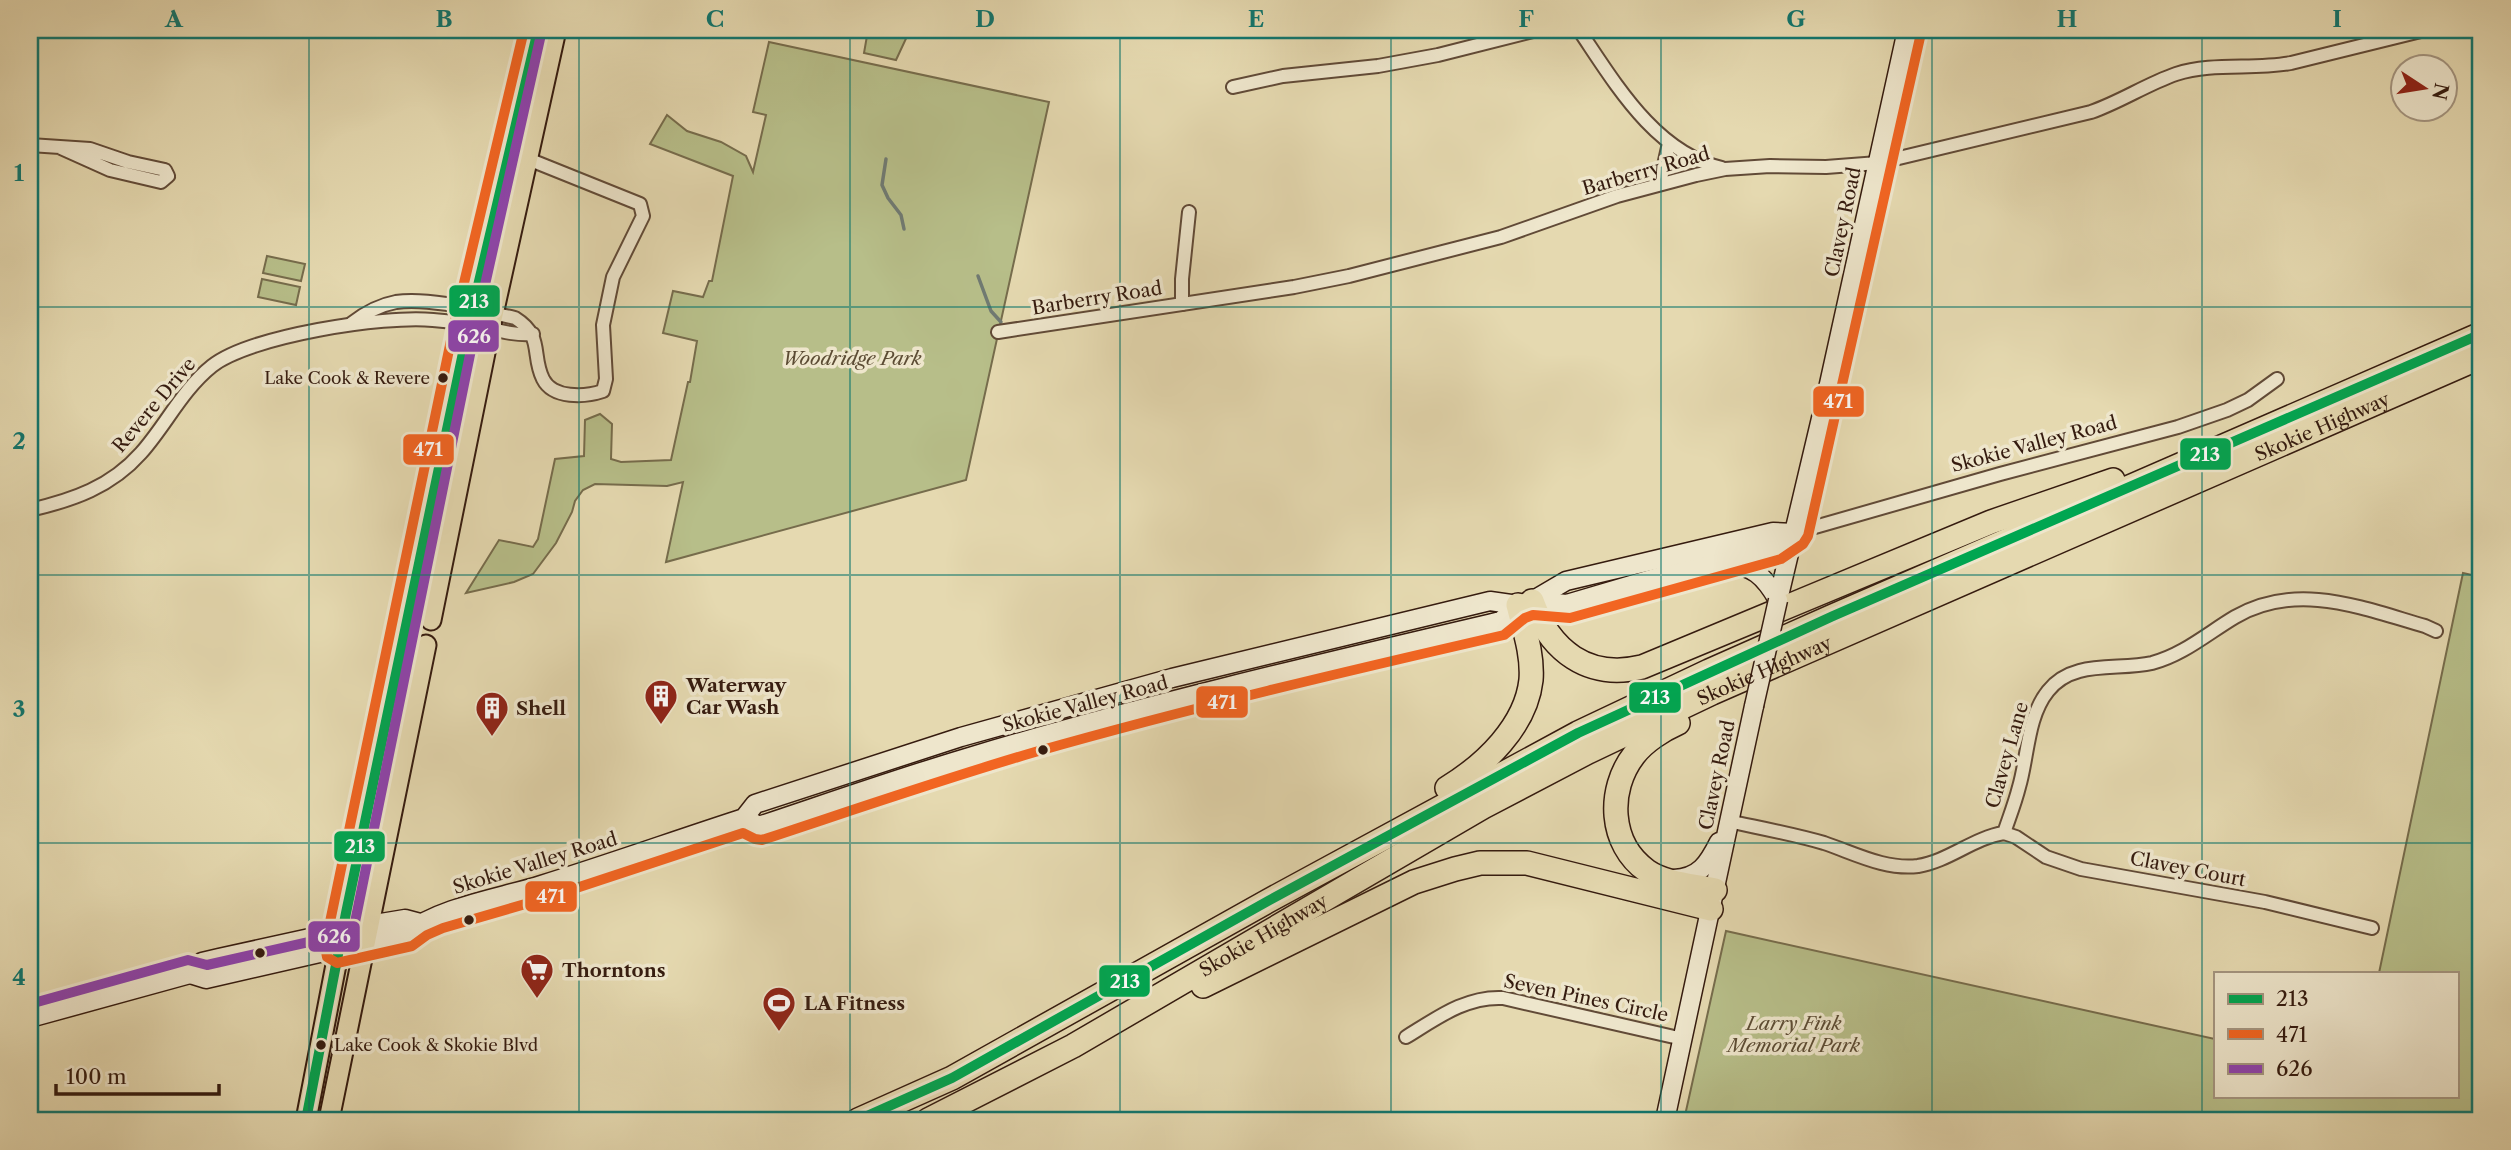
<svg xmlns="http://www.w3.org/2000/svg" width="2511" height="1150" font-family="'Libre Caslon Text',serif">
  <style>
    .green { fill: #b7be89; stroke: #766c4c; stroke-width: 2 }
    .lines { fill: none; stroke-linecap: round; stroke-linejoin: round }
    .stream { stroke: #707a72; stroke-width: 3.5 }
    .street-casing { stroke: #614a37; stroke-width: 16 }
    .secondary-casing { stroke: #351b0f; stroke-width: 21 }
    .primary-casing { stroke: #351b0f; stroke-width: 23 }
    .highway-casing { stroke: #351b0f; stroke-width: 26 }
    .street { stroke: #eee6cc; stroke-width: 12 }
    .secondary { stroke: #eee6cc; stroke-width: 18 }
    .primary { stroke: #e5d9b0; stroke-width: 19 }
    .highway { stroke: #e5d9b0; stroke-width: 23 }
    .secondary-bridge-casing { stroke: #351b0f; stroke-width: 21; stroke-linecap: butt }
    .secondary-bridge { stroke: #eee6cc; stroke-width: 18 }
    .bus-1-casing { stroke: #eee6cc; stroke-width: 16 }
    .bus-2-casing { stroke: #eee6cc; stroke-width: 16 }
    .bus-3-casing { stroke: #eee6cc; stroke-width: 16 }
    .bus-1 { stroke: #00a651; stroke-width: 10 }
    .bus-2 { stroke: #f26522; stroke-width: 10 }
    .bus-3 { stroke: #8e44ad; stroke-width: 10 }
    .grid { fill: none; stroke: #0f766e; stroke-width: 2; stroke-opacity: 0.55 }
    .bus-dot { fill: #351b0f; stroke: #eee6cc; stroke-width: 2.5 }
    .labels { text-anchor: middle; dominant-baseline: central; stroke-width: 7; stroke-linejoin: round; paint-order: stroke }
    .bus-label { font-size: 17px; fill: #351b0f; stroke: #eee6cc; text-anchor: end }
    .street-label { font-size: 19px; fill: #351b0f; stroke: #eee6cc }
    .park-label { font-size: 19px; font-style: italic; fill: #5c4c34; stroke: #eee6cc }
    .poi-label { font-size: 19px; font-weight: bold; fill: #351b0f; stroke: #eee6cc; text-anchor: start }
    .line-badge { stroke: #eee6cc; stroke-width: 2.5 }
    .badge-label { font-size: 19px; text-anchor: middle; font-weight: bold; fill: #fff }
    .neatline { fill: none; stroke: #0f766e; stroke-width: 2.5 }
    .grid-label { font-size: 23px; text-anchor: middle; font-weight: bold; fill: #0f766e }
  </style>
  <rect width="100%" height="100%" fill="#e5d9b0"/>
  <filter id="stains"><feTurbulence type="fractalNoise" baseFrequency=".00286" numOctaves="4"/><feColorMatrix values="0 0 0 0 .2 0 0 0 0 .09 0 0 0 0 .02 0 0 0 .5 -.17"/></filter>
  <radialGradient id="worn" r=".72"><stop offset=".6" stop-color="#630" stop-opacity="0"/><stop offset="1" stop-color="#630" stop-opacity=".3"/></radialGradient>
  <!-- green -->
  <g class="green">
    <polygon points="868,30 910,30 896,60 864,53"/>
    <polygon points="769,42 1049,102 966,480 666,562 683,482 667,486 595,484 583,490 575,501 572,512 556,543 533,574 514,582 466,593 499,540 533,547 538,539 555,459 584,456 585,420 600,414 612,424 611,459 621,462 671,460 688,382 690,382 697,341 663,333 673,291 703,297 709,281 712,281 733,176 650,144 667,115 687,131 721,142 746,156 753,172 766,115 753,112"/>
    <polygon points="267,256 305,264 301,281 263,273"/>
    <polygon points="262,279 300,287 296,305 258,297"/>
    <polygon points="2463,573 2481,577 2481,1120 1684,1120 1726,931 2215,1039 2215,1096 2457,1096 2457,973 2379,973"/>
  </g>
  <g class="lines">
    <!-- stream -->
    <g class="stream">
      <polyline points="886,159 882,185 888,198 901,215 904,229"/>
      <polyline points="978,276 991,311 1001,322"/>
    </g>
    <defs>
      <g id="street">
        <path d="M 1579,30 C 1615,83 1655,153 1722,168"/>
        <polyline points="1233,87 1283,76 1378,66 1438,55 1537,30"/>
        <polyline points="30,145 90,149 128,162 165,170 168,176 161,182 110,170 61,148"/>
        <polyline points="1660,183 1669,143"/>
        <polyline points="1182,304 1182,279 1189,212"/>
        <path d="M 352,323 C 365,313 380,305 396,302 C 429,297 482,311 515,318 C 544,336 531,355 543,379 C 553,399 585,397 603,391 L 606,379 L 603,325 L 613,277 L 643,216 L 640,204 L 528,159"/>
        <path d="M 998,332 L 1294,287 L 1349,276 L 1501,237 L 1617,196 L 1696,175 L 1725,169 L 1770,166 L 1826,167 L 1878,163 L 2091,112 C 2120,102 2147,84 2176,74 C 2213,62 2253,70 2291,63 L 2425,30"/>
        <path d="M 30,510 C 73,500 111,487 141,453 C 166,425 182,390 212,366 C 250,336 384,315 433,320 C 445,321 458,322 470,324 C 491,328 512,336 533,334"/>
        <polyline points="1794,533 2000,474 2178,427 2227,410 2248,400 2277,379"/>
        <path d="M 1728,821 C 1760,828 1793,834 1824,843 C 1854,853 1885,870 1918,866 C 1949,861 1973,838 2004,833 C 2009,818 2015,803 2019,787 C 2028,757 2027,717 2048,691 C 2073,659 2117,671 2152,663 C 2183,655 2208,633 2235,617 C 2297,581 2362,608 2425,626 L 2436,631"/>
        <polyline points="2004,833 2016,837 2046,857 2081,869 2265,902 2372,928"/>
        <path d="M 1406,1037 C 1437,1018 1466,996 1503,998 L 1683,1039"/>
      </g>
      <g id="secondary">
        <path d="M 1725,561 C 1754,568 1763,574 1778,600"/>
        <polyline points="1778,600 1827,393 1907,30"/>
        <polyline points="1532,601 1567,604 1662,576 1774,547 1794,533"/>
        <path d="M 744,818 L 759,826 C 828,803 896,779 966,758 C 1142,705 1322,663 1501,621 L 1518,605"/>
        <path d="M 1674,879 C 1699,878 1708,864 1719,842"/>
        <path d="M 190,974 L 206,979 L 407,933 C 440,907 500,898 541,885 C 609,864 676,840 744,818 L 755,804 L 961,737 L 1172,678 L 1490,601 L 1518,605 L 1532,601 L 1566,581 L 1773,532 L 1794,533"/>
        <polyline points="30,1018 190,974 202,962 219,958 369,925 405,919 420,923"/>
        <polyline points="1665,1120 1754,706"/>
      </g>
      <g id="primary">
        <polyline points="431,620 490,328 556,30"/>
        <polyline points="407,628 469,324 538,30"/>
        <polyline points="306,1120 346,913 402,652"/>
        <polyline points="329,1120 426,645"/>
      </g>
      <g id="highway">
        <path d="M 1532,601 C 1550,651 1588,680 1642,667 L 1991,522 L 2113,480"/>
        <path d="M 1678,723 C 1662,730 1644,742 1634,755 C 1607,790 1609,844 1647,871 C 1666,884 1693,885 1715,890"/>
        <path d="M 1447,788 C 1485,765 1526,726 1531,680 C 1533,654 1524,629 1518,605"/>
        <polyline points="1203,986 1414,882 1455,869 1480,863 1527,863 1711,909"/>
        <polyline points="858,1120 952,1078 1268,901 1578,733 1709,671 1833,616 2481,334"/>
        <path id="s1" d="M 928,1120 L 1073,1046 L 1483,807 L 1588,752 L 1712,693 L 2481,357"/>
      </g>
    </defs>
    <!-- street casing -->
    <use href="#street" class="street-casing"/>
    <!-- secondary casing -->
    <use href="#secondary" class="secondary-casing"/>
    <!-- primary casing -->
    <use href="#primary" class="primary-casing"/>
    <!-- highway casing -->
    <use href="#highway" class="highway-casing"/>
    <!-- street -->
    <use href="#street" class="street"/>
    <!-- secondary -->
    <use href="#secondary" class="secondary"/>
    <!-- primary -->
    <use href="#primary" class="primary"/>
    <!-- highway -->
    <use href="#highway" class="highway"/>
    <defs>
      <polyline id="secondary-bridge" points="1754,706 1778,600"/>
    </defs>
    <!-- secondary-bridge casing -->
    <use href="#secondary-bridge" class="secondary-bridge-casing"/>
    <!-- secondary-bridge -->
    <use href="#secondary-bridge" class="secondary-bridge"/>
    <defs>
      <g id="bus-1">
        <polyline points="306,1120 346,913 469,324 538,30"/>
        <polyline points="858,1120 952,1078 1268,901 1578,733 1833,616 2481,334"/>
      </g>
      <path id="bus-2" d="M 524,30 L 455,321 L 325,946 L 327,957 L 337,963 L 412,946 L 427,935 L 443,928 L 546,898 L 743,833 L 755,839 L 762,840 C 853,810 943,779 1035,752 C 1190,708 1347,671 1504,635 L 1525,618 L 1533,615 L 1570,618 L 1781,559 L 1803,544 L 1808,536 L 1921,33"/>
      <polyline id="bus-3" points="30,1004 188,960 207,965 353,932 476,325 542,30"/>
    </defs>
    <!-- bus-1 casing -->
    <use href="#bus-1" class="bus-1-casing"/>
    <!-- bus-2 casing -->
    <use href="#bus-2" class="bus-2-casing"/>
    <!-- bus-3 casing -->
    <use href="#bus-3" class="bus-3-casing"/>
    <!-- bus-1 -->
    <use href="#bus-1" class="bus-1"/>
    <!-- bus-2 -->
    <use href="#bus-2" class="bus-2"/>
    <!-- bus-3 -->
    <use href="#bus-3" class="bus-3"/>
  </g>
  <!-- grid -->
  <path class="grid" d="M 309,30 L 309,1120M 579,30 L 579,1120M 850,30 L 850,1120M 1120,30 L 1120,1120M 1391,30 L 1391,1120M 1661,30 L 1661,1120M 1932,30 L 1932,1120M 2202,30 L 2202,1120M 30,307 L 2481,307M 30,575 L 2481,575M 30,843 L 2481,843"/>
  <!-- icons -->
  <defs>
    <symbol id="building-pin" viewBox="-11 -11 22 30"><path d="M0 17L-7.5 6A9.5 9.5 0 1 1 7.5 6Z" fill="#8f2418" stroke="#eee6cc"/><path d="M-4-6H4V6H1V3H-1V6H-4ZM-2.5-4.3h1.7v1.8h-1.7ZM.8-4.3h1.7v1.8H.8ZM-2.5-1h1.7V.8h-1.7ZM.8-1h1.7V.8H.8Z" fill="#fff"/></symbol>
    <symbol id="supermarket-pin" viewBox="-11 -11 22 30"><path d="M0 17L-7.5 6A9.5 9.5 0 1 1 7.5 6Z" fill="#8f2418" stroke="#eee6cc"/><path d="M-6-5.5h2.5l.6 2H6L4.5 2H-2.5L-4.4-4H-6ZM-1.5 3.2a1.3 1.3 0 1 0 .1 0ZM3 3.2a1.3 1.3 0 1 0 .1 0Z" fill="#fff"/></symbol>
    <symbol id="stadium-pin" viewBox="-11 -11 22 30"><path d="M0 17L-7.5 6A9.5 9.5 0 1 1 7.5 6Z" fill="#8f2418" stroke="#eee6cc"/><path d="M0-5a6.5 5 0 1 0 0 10a6.5 5 0 1 0 0-10ZM-3.5-1.8h7v3.6h-7Z" fill="#fff"/></symbol>
  </defs>
  <g fill-rule="evenodd">
    <use href="#building-pin" x="642" y="677" width="38" height="52"/>
    <use href="#building-pin" x="473" y="689" width="38" height="52"/>
    <use href="#supermarket-pin" x="518" y="951" width="38" height="52"/>
    <use href="#stadium-pin" x="760" y="984" width="38" height="52"/>
  </g>
  <!-- markers -->
  <g class="bus-dot">
    <circle cx="443" cy="378" r="6"/>
    <circle cx="1043" cy="750" r="6"/>
    <circle cx="469" cy="920" r="6"/>
    <circle cx="260" cy="953" r="6"/>
    <circle cx="321" cy="1045" r="6"/>
  </g>
  <g class="labels">
    <!-- bus labels -->
    <g class="bus-label">
      <text x="430" y="378">Lake Cook &amp; Revere</text>
      <text x="334" y="1045" text-anchor="start">Lake Cook &amp; Skokie Blvd</text>
    </g>
    <!-- street labels -->
    <g class="street-label">
      <text transform="translate(1646 171) rotate(-16)">Barberry Road</text>
      <text transform="translate(1843 222) rotate(-78)">Clavey Road</text>
      <text transform="translate(1097 298) rotate(-9)">Barberry Road</text>
      <text transform="translate(154 405) rotate(-50)">Revere Drive</text>
      <text stroke="none"><textPath href="#s1" startOffset="1559">Skokie Highway</textPath></text>
      <text transform="translate(2034 444) rotate(-15)">Skokie Valley Road</text>
      <text stroke="none"><textPath href="#s1" startOffset="950">Skokie Highway</textPath></text>
      <text transform="translate(1085 704) rotate(-15)">Skokie Valley Road</text>
      <text transform="translate(2007 755) rotate(-74)">Clavey Lane</text>
      <text transform="translate(1717 775) rotate(-78)">Clavey Road</text>
      <text transform="translate(535 863) rotate(-17)">Skokie Valley Road</text>
      <text transform="translate(2188 869) rotate(11)">Clavey Court</text>
      <text stroke="none"><textPath href="#s1" startOffset="383">Skokie Highway</textPath></text>
      <text transform="translate(1586 998) rotate(12)">Seven Pines Circle</text>
    </g>
    <!-- park labels -->
    <g class="park-label">
      <text x="852" y="358">Woodridge Park</text>
      <text x="1794" y="1023">Larry Fink<tspan x="1794" dy="22">Memorial Park</tspan></text>
    </g>
    <!-- poi labels -->
    <g class="poi-label">
      <text x="686" y="685">Waterway<tspan x="686" dy="22">Car Wash</tspan></text>
      <text x="516" y="708">Shell</text>
      <text x="562" y="970">Thorntons</text>
      <text x="804" y="1003">LA Fitness</text>
    </g>
  </g>
  <g class="line-badge">
    <rect x="448" y="284" width="53" height="34" rx="7" fill="#00a651"/>
    <rect x="447" y="319" width="53" height="34" rx="7" fill="#8e44ad"/>
    <rect x="1812" y="385" width="53" height="33" rx="7" fill="#f26522"/>
    <rect x="402" y="433" width="53" height="33" rx="7" fill="#f26522"/>
    <rect x="2179" y="437" width="53" height="34" rx="7" fill="#00a651"/>
    <rect x="1628" y="681" width="54" height="33" rx="7" fill="#00a651"/>
    <rect x="1195" y="685" width="54" height="34" rx="7" fill="#f26522"/>
    <rect x="333" y="830" width="53" height="33" rx="7" fill="#00a651"/>
    <rect x="524" y="880" width="54" height="33" rx="7" fill="#f26522"/>
    <rect x="307" y="920" width="54" height="33" rx="7" fill="#8e44ad"/>
    <rect x="1098" y="964" width="53" height="34" rx="7" fill="#00a651"/>
  </g>
  <g class="badge-label">
    <text x="474" y="308">213</text>
    <text x="474" y="343">626</text>
    <text x="1838" y="408">471</text>
    <text x="428" y="456">471</text>
    <text x="2205" y="461">213</text>
    <text x="1655" y="704">213</text>
    <text x="1222" y="709">471</text>
    <text x="360" y="853">213</text>
    <text x="551" y="903">471</text>
    <text x="334" y="943">626</text>
    <text x="1125" y="988">213</text>
  </g>
  <!-- margin -->
  <rect width="2511" height="1150" fill="none" stroke="#e5d9b0" stroke-width="77"/>
  <!-- legend -->
  <rect x="2214" y="972" width="245" height="126" fill="#eee6cc" stroke="#a49580" stroke-width="2"/>
  <rect x="2228" y="994" width="35" height="10" fill="#00a651" stroke="#a49580" stroke-width="2"/>
  <text x="2276" y="1006" font-size="21" fill="#351b0f">213</text>
  <rect x="2228" y="1029" width="35" height="10" fill="#f26522" stroke="#a49580" stroke-width="2"/>
  <text x="2276" y="1042" font-size="21" fill="#351b0f">471</text>
  <rect x="2228" y="1064" width="35" height="10" fill="#8e44ad" stroke="#a49580" stroke-width="2"/>
  <text x="2276" y="1076" font-size="21" fill="#351b0f">626</text>
  <!-- north arrow -->
  <g transform="translate(2424 88) rotate(102)"><circle r="33" fill="#eee6cc" stroke="#a49580" stroke-width="2"/>
  <path d="M0-5L12 26L0 18L-12 26Z" fill="#8f2418"/>
  <text y="-10" font-size="19" font-weight="bold" text-anchor="middle" fill="#351b0f">N</text>
  </g>
  <!-- scale -->
  <path d="M56 1084v10h163v-10" fill="none" stroke="#351b0f" stroke-width="3.5"/>
  <text x="66" y="1084" font-size="21" fill="#351b0f" stroke="#eee6cc" stroke-width="5" paint-order="stroke">100 m</text>
  <rect x="38" y="38" width="2434" height="1074" class="neatline"/>
  <g class="grid-label">
    <text x="174" y="27">A</text>
    <text x="444" y="27">B</text>
    <text x="715" y="27">C</text>
    <text x="985" y="27">D</text>
    <text x="1256" y="27">E</text>
    <text x="1526" y="27">F</text>
    <text x="1796" y="27">G</text>
    <text x="2067" y="27">H</text>
    <text x="2337" y="27">I</text>
    <text x="19" y="181">1</text>
    <text x="19" y="449">2</text>
    <text x="19" y="717">3</text>
    <text x="19" y="985">4</text>
  </g>
  <rect width="100%" height="100%" filter="url(#stains)"/>
  <rect width="100%" height="100%" fill="url(#worn)"/>
</svg>
